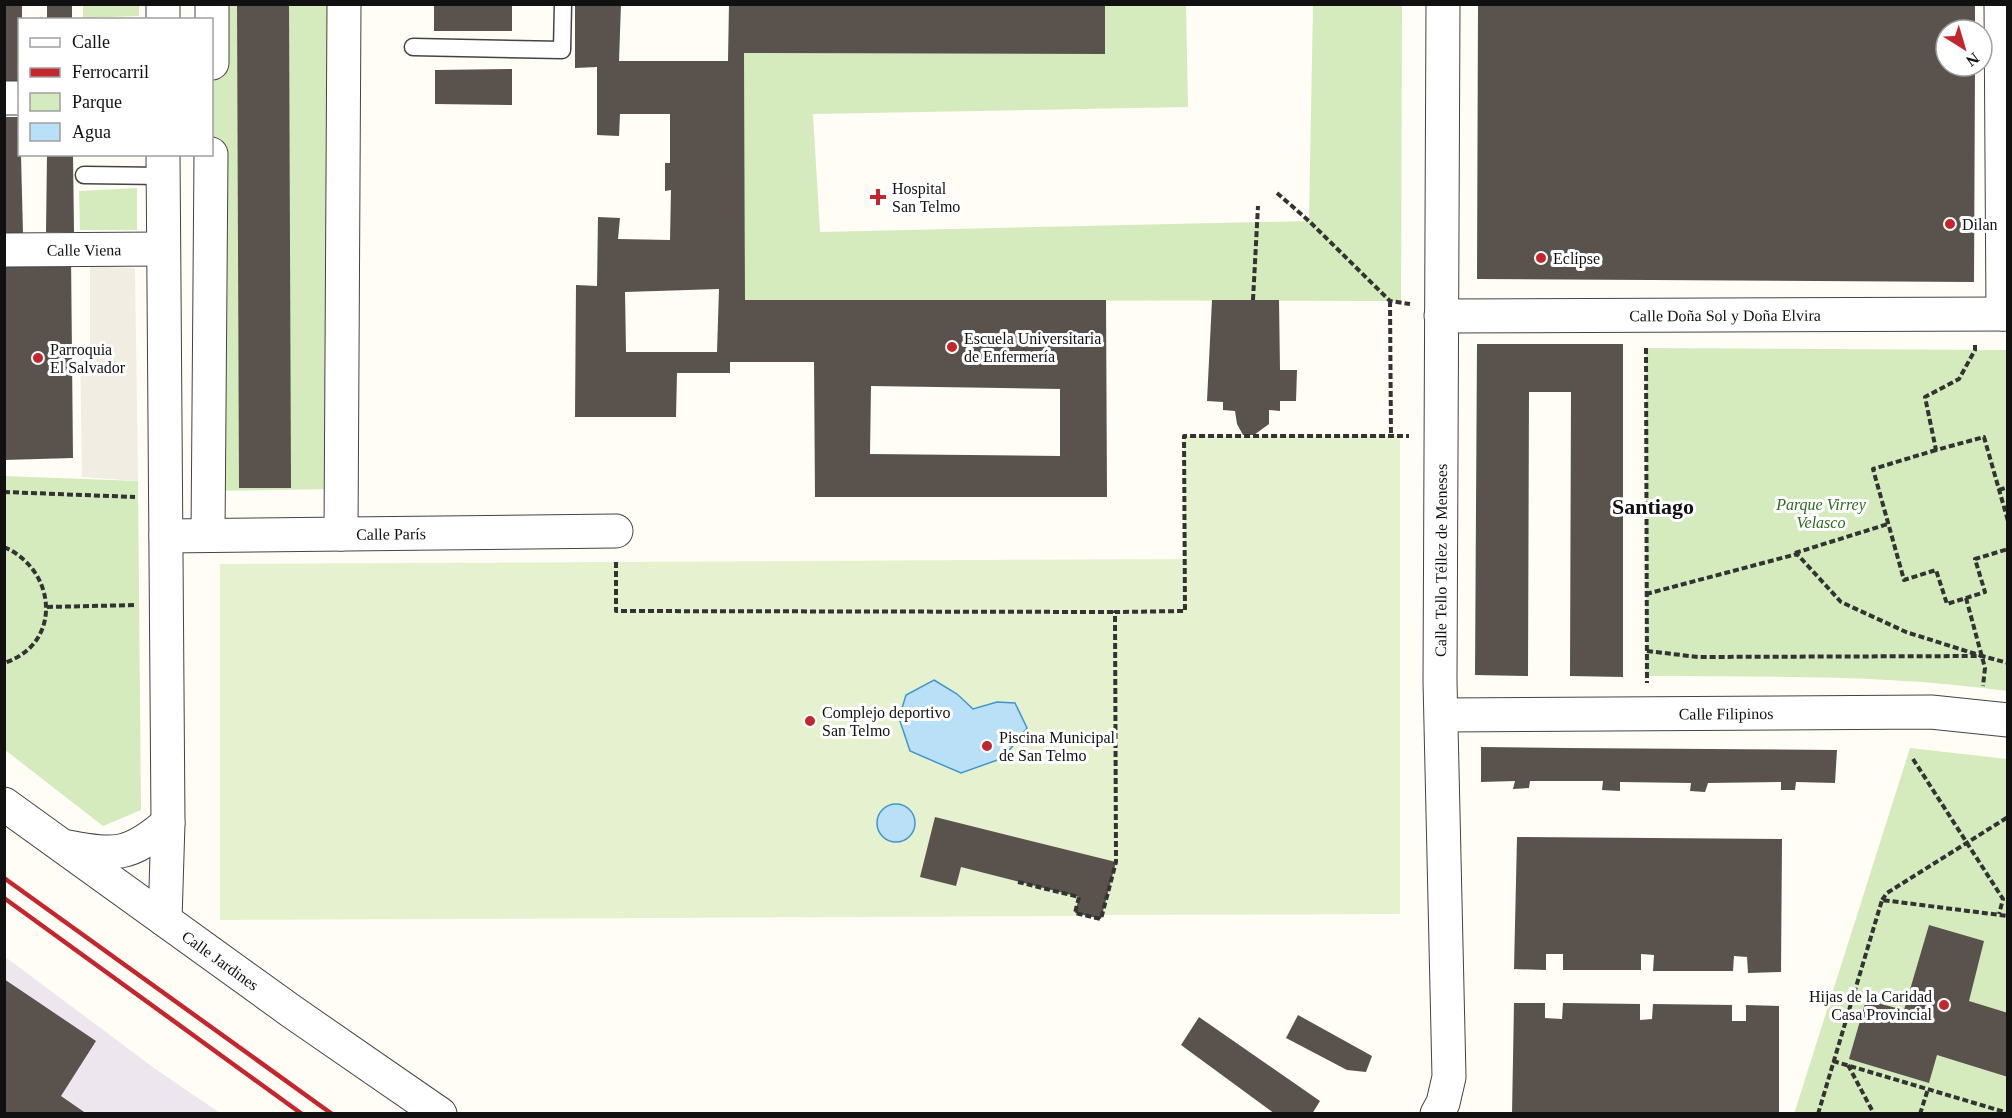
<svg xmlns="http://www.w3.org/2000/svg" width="2012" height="1118" font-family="Georgia,serif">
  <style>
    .industrial { fill: #eee6ef }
    .green { fill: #d5ebbd }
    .pitch { fill: #e6f2cf }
    .plaza { fill: #f1ede2 }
    .water { fill: #b9e0f7; stroke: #3f96cf; stroke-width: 1.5 }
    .building { fill: #5a524d; fill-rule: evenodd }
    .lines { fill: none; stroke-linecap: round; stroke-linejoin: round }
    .lane-casing { stroke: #444; stroke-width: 19 }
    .street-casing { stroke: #444; stroke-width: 35 }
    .path { stroke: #333; stroke-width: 4; stroke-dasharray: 6 3; stroke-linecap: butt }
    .lane { stroke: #fff; stroke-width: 16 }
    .street { stroke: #fff; stroke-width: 33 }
    .rail { stroke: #c4262e; stroke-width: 4.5 }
    .poi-dot { fill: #c4262e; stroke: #fff; stroke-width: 2 }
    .labels { text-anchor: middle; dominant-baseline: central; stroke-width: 6; stroke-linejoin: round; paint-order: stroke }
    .poi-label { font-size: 16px; fill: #111; stroke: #fff; text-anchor: start }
    .street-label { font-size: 16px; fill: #111; stroke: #fff }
    .park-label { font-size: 16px; font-style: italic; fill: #2f6b1f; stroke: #fff }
    .district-label { font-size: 22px; font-weight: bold; fill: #111; stroke: #fff }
  </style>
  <rect width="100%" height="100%" fill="#fffdf5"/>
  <!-- industrial -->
  <polygon class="industrial" points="4,956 154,1068 220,1113 5,1113"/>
  <!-- green -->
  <g class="green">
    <polygon points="83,5 139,5 139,16 83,18"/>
    <polygon points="212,5 344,5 341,489 208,491"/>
    <polygon points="1105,5 1186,5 1188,107 813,114 820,232 1309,221 1313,5 1402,5 1401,301 745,300 744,53 1105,54"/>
    <polygon points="137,188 137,230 80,230 79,191"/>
    <path d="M 1646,348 L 2007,350 L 2007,691 C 1888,674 1766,677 1646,676 Z"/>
    <polygon points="4,476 138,481 141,810 103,826 5,750"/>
    <polygon points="1910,748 2007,759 2007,1113 1794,1114"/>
  </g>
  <!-- pitch -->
  <polygon class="pitch" points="1184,436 1400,436 1400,914 1103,915 1101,919 1086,916 220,920 220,564 1184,559"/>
  <!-- plaza -->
  <polygon class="plaza" points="90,266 135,268 138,481 82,477 80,347 90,347"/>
  <!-- water -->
  <g class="water">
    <polygon points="934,680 957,694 973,709 997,702 1015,703 1027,728 1003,758 961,773 910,751 899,718 906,695"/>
    <circle cx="896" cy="823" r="19"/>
  </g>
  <!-- building -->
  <g class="building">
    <polygon points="5,4 22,4 22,20 20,20 20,89 5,88"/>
    <rect x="47" y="4" width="25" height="16"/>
    <polygon points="237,4 289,4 291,488 239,488"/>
    <rect x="434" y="4" width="78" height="27"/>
    <path d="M 575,4 L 621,4 L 619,61 L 728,61 L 729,4 L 1105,4 L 1105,54 L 744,53 L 745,300 L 1106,300 L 1107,497 L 815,497 L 814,362 L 730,362 L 730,373 L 677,373 L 676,417 L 575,417 L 576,285 L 597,286 L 598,217 L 620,218 L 618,239 L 670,240 L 671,190 L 665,191 L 665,163 L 670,163 L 670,114 L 620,114 L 619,136 L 597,135 L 597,67 L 575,68 ZM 719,289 L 717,352 L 626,352 L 625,292 ZM 871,386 L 1060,389 L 1060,456 L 870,454 Z"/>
    <polygon points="1478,4 1975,4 1975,30 1946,30 1946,66 1975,66 1974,282 1477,279"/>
    <polygon points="512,69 512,105 435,104 435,70"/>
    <polygon points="4,117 20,117 23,233 4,233"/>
    <polygon points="47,154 73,154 74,232 46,232"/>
    <polygon points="71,257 73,458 4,460 4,258"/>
    <polygon points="1212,300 1279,300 1280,370 1297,370 1296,401 1280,401 1280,411 1269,410 1269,424 1254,435 1243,435 1237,424 1235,411 1223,410 1223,402 1207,401"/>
    <polygon points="1477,344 1623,344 1623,677 1570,676 1571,392 1529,392 1528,676 1475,675"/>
    <polygon points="1481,747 1566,748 1837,750 1835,783 1796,782 1795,790 1781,790 1781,782 1708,783 1705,792 1690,791 1691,783 1620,782 1620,791 1602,790 1603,781 1530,781 1529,788 1513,789 1515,781 1481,782"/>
    <polygon points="935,817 1116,862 1101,919 1075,913 1079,897 961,867 956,886 920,877"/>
    <polygon points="1517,837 1782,839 1781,972 1748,973 1747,957 1734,956 1733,971 1653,971 1654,955 1641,954 1641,970 1563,970 1563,954 1546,954 1546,970 1514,969"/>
    <polygon points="1929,925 1984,941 1969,1001 2008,1013 2008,1077 1937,1055 1929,1083 1849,1059 1866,1000 1904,1010"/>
    <polygon points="4,979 96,1041 61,1096 87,1114 4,1114"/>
    <polygon points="1514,1003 1545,1003 1545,1018 1562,1019 1563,1003 1640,1004 1640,1020 1652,1019 1653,1004 1732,1005 1732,1021 1746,1021 1746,1005 1779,1006 1779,1114 1512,1114"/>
    <polygon points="1298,1015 1372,1056 1366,1072 1347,1070 1286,1038"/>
    <polygon points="1199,1017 1320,1101 1312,1114 1275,1114 1181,1045"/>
  </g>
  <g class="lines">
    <defs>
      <g id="lane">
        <polyline points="413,47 562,50 563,4"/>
        <polyline points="84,175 163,176"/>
      </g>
      <g id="street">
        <polyline points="163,4 163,20"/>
        <polyline points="2001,4 2003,314"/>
        <polyline points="212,63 212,4"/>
        <polyline points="4,98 20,98"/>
        <polyline points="163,154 168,823 165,920"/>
        <path id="s1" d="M 4,250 L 162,249"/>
        <path id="s2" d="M 1441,316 L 2008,314"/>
        <polyline points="341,534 344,4"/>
        <polyline points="208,535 211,154"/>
        <path id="s3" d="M 166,536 L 616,531"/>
        <path id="s4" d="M 1442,715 L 1931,712 L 2008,720"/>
        <path id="s5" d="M 4,804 L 291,1011 L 440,1114"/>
        <path d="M 68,847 C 116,856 130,856 168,823"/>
        <path id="s6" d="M 1437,1114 L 1443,1103 L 1449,1077 L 1440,681 L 1443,4"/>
      </g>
    </defs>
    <!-- lane casing -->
    <use href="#lane" class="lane-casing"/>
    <!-- street casing -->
    <use href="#street" class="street-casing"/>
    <!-- path -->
    <g class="path">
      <polyline points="1277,193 1309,221 1390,301 1410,304"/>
      <polyline points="1253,300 1258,206"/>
      <polyline points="1390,301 1391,436"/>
      <polyline points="1975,345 1975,350 1959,379 1925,397 1936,450 1984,437 2008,521"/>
      <polyline points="1646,348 1647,683"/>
      <polyline points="1936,450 1873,469 1904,580 1936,570 1947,604 1985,592 1975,559 2008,549"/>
      <polyline points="1999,490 2008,487"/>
      <polyline points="4,492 135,497"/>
      <path d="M 4,547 C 57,570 63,644 4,663"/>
      <polyline points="1795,553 1888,524"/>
      <polyline points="616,562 616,611 1115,612"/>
      <polyline points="1646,594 1797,554 1841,602 1906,632 1982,656"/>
      <polyline points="1966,598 1985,668 1983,686"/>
      <polyline points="47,607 136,605"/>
      <polyline points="1647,651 1698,657 1982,656 2008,663"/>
      <polyline points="1913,759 2003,899 1999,914"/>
      <polyline points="1018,882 1079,897 1075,913 1101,919 1116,862 1115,612 1185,611 1184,436 1409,436"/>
      <polyline points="1882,900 1887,893 2008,817"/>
      <polyline points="1833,1061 2008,1113"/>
      <polyline points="1848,1065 1874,1114"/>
      <polyline points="1818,1114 1882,900 2008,916"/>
      <polyline points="1920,1114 1928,1089"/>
    </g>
    <!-- lane -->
    <use href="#lane" class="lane"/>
    <!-- street -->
    <use href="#street" class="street"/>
    <!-- rail -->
    <g class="rail">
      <polyline points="4,878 332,1114"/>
      <polyline points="4,898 302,1114"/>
    </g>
  </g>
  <!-- markers -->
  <g class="poi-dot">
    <path d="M875 188h6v6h6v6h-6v6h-6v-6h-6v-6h6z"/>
    <circle cx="1950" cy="224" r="6"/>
    <circle cx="1541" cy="258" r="6"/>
    <circle cx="952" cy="347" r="6"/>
    <circle cx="38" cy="358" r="6"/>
    <circle cx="810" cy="721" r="6"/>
    <circle cx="987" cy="746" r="6"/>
    <circle cx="1944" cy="1005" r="6"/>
  </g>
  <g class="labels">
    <!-- poi labels -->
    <g class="poi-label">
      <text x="892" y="188">Hospital<tspan x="892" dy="18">San Telmo</tspan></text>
      <text x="1962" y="224">Dilan</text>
      <text x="1553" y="258">Eclipse</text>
      <text x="964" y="338">Escuela Universitaria<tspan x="964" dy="18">de Enfermería</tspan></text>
      <text x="50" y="349">Parroquia<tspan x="50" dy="18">El Salvador</tspan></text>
      <text x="822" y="712">Complejo deportivo<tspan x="822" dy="18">San Telmo</tspan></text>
      <text x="999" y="737">Piscina Municipal<tspan x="999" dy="18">de San Telmo</tspan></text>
      <text x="1932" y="996" text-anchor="end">Hijas de la Caridad<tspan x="1932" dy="18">Casa Provincial</tspan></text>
    </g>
    <!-- street labels -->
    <g class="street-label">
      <text stroke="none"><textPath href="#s1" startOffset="80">Calle Viena</textPath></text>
      <text stroke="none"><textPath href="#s2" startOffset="284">Calle Doña Sol y Doña Elvira</textPath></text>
      <text stroke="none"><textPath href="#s3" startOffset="225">Calle París</textPath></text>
      <text stroke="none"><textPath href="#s6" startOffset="556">Calle Tello Téllez de Meneses</textPath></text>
      <text stroke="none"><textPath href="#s4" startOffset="284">Calle Filipinos</textPath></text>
      <text stroke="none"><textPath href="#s5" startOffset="267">Calle Jardines</textPath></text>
    </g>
    <!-- park labels -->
    <g class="park-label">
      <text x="1821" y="504">Parque Virrey<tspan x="1821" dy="18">Velasco</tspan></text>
    </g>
    <!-- district labels -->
    <g class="district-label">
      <text x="1653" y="506">Santiago</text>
    </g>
  </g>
  <!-- border -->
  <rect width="2012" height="1118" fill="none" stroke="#111111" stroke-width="12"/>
  <!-- legend -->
  <rect x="18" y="18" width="195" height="138" fill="#ffffff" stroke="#a0a0a0" stroke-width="1.5"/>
  <rect x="30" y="38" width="30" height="9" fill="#ffffff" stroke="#a0a0a0" stroke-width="1.5"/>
  <text x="72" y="48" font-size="18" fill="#111111">Calle</text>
  <rect x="30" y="68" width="30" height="9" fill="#c4262e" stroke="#a0a0a0" stroke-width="1.5"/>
  <text x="72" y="78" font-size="18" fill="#111111">Ferrocarril</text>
  <rect x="30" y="93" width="30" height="18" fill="#d5ebbd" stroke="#a0a0a0" stroke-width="1.5"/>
  <text x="72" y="108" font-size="18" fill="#111111">Parque</text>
  <rect x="30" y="123" width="30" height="18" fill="#b9e0f7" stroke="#a0a0a0" stroke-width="1.5"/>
  <text x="72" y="138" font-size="18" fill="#111111">Agua</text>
  <!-- north arrow -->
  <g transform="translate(1964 48) rotate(143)"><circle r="28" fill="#ffffff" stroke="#a0a0a0" stroke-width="1.5"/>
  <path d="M0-4.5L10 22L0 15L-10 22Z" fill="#c4262e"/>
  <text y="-9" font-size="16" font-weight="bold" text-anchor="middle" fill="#111111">N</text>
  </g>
</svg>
